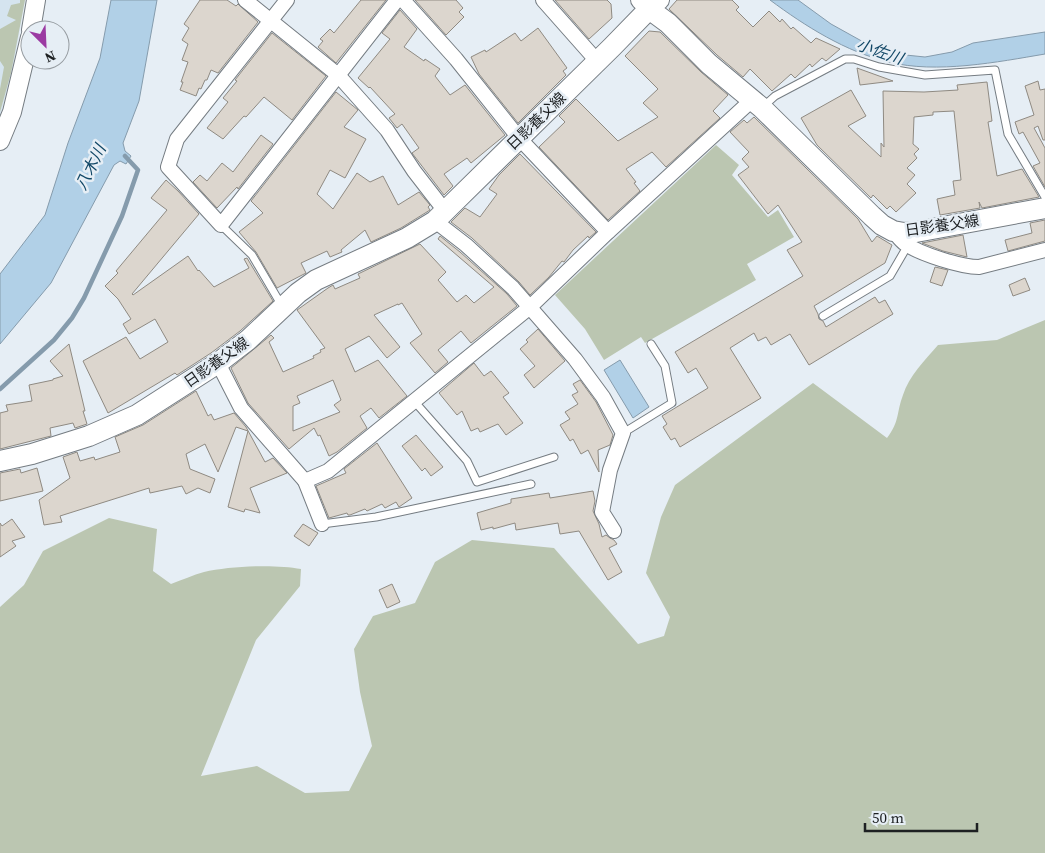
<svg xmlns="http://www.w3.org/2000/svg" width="1045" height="853" font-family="'Source Serif 4','Noto Sans JP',serif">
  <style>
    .built { fill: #d5e4ef }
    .green { fill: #bbc6b1 }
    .water { fill: #b1d0e7; stroke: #859bac }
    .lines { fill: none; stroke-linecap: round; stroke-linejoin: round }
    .stream { stroke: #859bac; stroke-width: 4.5 }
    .building { fill: #dcd6ce; stroke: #8f8a82; fill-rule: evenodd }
    .service-casing { stroke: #757c82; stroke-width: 9 }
    .minor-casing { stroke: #757c82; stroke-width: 16 }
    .tertiary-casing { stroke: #757c82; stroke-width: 20 }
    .secondary-casing { stroke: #757c82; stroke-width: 22 }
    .service { stroke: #fff; stroke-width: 7 }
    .minor { stroke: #fff; stroke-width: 14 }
    .tertiary { stroke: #fff; stroke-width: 18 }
    .secondary { stroke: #fff; stroke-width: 20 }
    .labels { text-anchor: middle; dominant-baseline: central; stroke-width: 5; stroke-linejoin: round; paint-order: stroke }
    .street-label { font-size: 15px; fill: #1d2022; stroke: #e6eef5 }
    .water-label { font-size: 16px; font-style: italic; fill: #124867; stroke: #e6eef5 }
  </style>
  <rect width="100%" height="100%" fill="#e6eef5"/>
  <!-- built -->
  <polygon class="built" points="0,0 25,0 12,73 0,116"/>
  <!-- green -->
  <g class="green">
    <polygon points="20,0 25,0 11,73 0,112 0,89 4,67 0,61 0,29 16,20 7,16 11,5 20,3"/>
    <polygon points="716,145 739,165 732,175 768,217 778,210 794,237 747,264 756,280 645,343 641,337 604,360 585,329 555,295"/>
    <path d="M 1045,320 L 1045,853 L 0,853 L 0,607 L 24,585 L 43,551 L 109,518 L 157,529 L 153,571 L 171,584 C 182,580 193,575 204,572 C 230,566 275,564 301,569 L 300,586 L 256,640 L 201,776 L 257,766 L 305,793 L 349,791 L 372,746 L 360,692 L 354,649 L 373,616 L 415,603 L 435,562 L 472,540 L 554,548 L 638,644 L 664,636 L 670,617 L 646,573 L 661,517 L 675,485 L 813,383 L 887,438 C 900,421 896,414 903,395 C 909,376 925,360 938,345 L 997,340 Z"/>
  </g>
  <!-- water -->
  <g class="water">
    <polygon points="111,0 157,0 139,101 123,143 125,151 131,156 126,164 120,161 114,165 51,283 0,344 0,274 45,215 68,143 100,58"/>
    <path d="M 770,0 L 798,0 L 831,24 L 867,44 L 896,54 L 925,57 L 952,52 L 973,43 L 1045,32 L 1045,54 C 998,62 936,74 889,62 C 846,52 805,26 770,0 Z"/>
    <polygon points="620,360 649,407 633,418 604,370"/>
  </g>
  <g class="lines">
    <!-- stream -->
    <polyline class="stream" points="0,389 54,340 72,318 84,298 122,216 138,170 125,156"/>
  </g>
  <!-- building -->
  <g class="building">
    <polygon points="200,0 227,0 236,6 238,4 258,22 218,73 211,70 207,80 205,80 201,89 199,88 196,96 180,90 183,82 181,82 188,62 182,60 188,44 182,40 189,28 184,24"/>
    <polygon points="361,0 386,0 336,63 318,47 323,41 320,39 330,29 334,33"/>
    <polygon points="415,0 456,0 463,8 459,12 464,17 446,35"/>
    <polygon points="555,0 607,0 611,4 612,18 589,39"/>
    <polygon points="677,0 732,0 739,7 736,10 753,27 769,11 780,22 782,19 791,29 793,27 811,43 816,38 840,49 826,61 822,58 812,67 810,64 795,78 791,74 772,91 750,69 743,77 717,55 669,9"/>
    <polygon points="400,10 417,29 404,47 424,61 425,59 440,69 435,76 450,95 465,85 505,135 471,163 467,158 444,174 453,186 444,195 412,153 419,148 402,124 397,128 389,118 395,114 370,87 369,88 358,78 390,39 382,33"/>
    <polygon points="538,28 567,68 563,71 566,75 518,123 479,74 471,57 485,50 486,52 515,33 521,41"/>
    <polygon points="649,31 660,32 701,72 728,95 713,111 720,118 666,167 652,152 626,169 636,182 634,183 640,191 608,220 539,147 565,122 559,116 576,99 618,141 658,117 643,103 658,89 625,56"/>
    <polygon points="272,33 326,76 292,120 264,97 246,117 244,116 223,139 207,128 228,102 223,98 237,81 235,80"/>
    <polygon points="857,68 893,81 860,85"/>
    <polygon points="1038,81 1040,90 1045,89 1045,140 1043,140 1038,126 1034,128 1045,148 1045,187 1033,166 1040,163 1023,132 1019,134 1015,122 1034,115 1025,86"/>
    <polygon points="987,82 992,121 988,122 997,176 1022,169 1039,197 982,208 979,202 980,208 940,215 937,199 955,195 953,181 961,180 954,111 933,112 933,115 914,117 913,144 919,149 914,154 917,158 907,168 915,175 907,184 916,193 896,212 890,206 887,209 873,195 871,198 817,145 801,118 851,90 866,116 848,126 881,157 881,143 884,147 883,91 924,92 958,90 957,85"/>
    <polygon points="336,92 358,110 344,127 366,139 345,178 330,170 317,194 333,209 357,173 370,182 383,176 398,205 419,192 430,205 428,207 430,210 401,228 371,242 365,230 341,250 342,252 330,257 327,251 301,263 306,273 277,288 256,252 239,232 263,213 251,201"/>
    <polygon points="754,117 858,219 872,242 877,236 892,245 885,263 814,306 818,314 819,319 823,321 826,327 875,297 879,303 885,300 893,314 809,365 790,334 771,345 766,337 758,341 754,333 730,348 761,398 680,447 675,438 671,440 663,427 667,424 662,416 708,388 696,368 688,373 675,352 803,276 787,250 802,242 778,205 768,214 738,175 749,167 742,159 749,152 730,132 744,120 747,123"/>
    <polygon points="261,135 273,144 238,189 237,187 217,208 193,182 200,175 207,181 222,163 233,172"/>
    <polygon points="520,154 596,232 589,238 588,236 573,250 564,262 562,261 549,277 530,295 519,282 472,238 451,222 465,208 480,217 497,194 489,189 499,175"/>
    <polygon points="166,180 178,191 199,214 132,294 133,295 188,256 198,271 199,270 214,287 249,268 244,259 247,258 273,301 240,331 211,353 177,375 175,373 108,413 83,361 126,337 140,359 168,342 155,319 129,334 123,324 131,319 118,299 105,286 118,273 116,271 167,210 151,198"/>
    <polygon points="1045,220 1045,241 1008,251 1005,240 1032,233 1030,223"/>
    <polygon points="963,235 967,257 943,251 922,243"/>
    <path d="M 440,236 L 460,252 L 507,294 L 517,306 L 471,343 L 461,331 L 438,350 L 448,362 L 435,373 L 410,343 L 422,334 L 402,303 L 398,305 L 398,304 L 374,315 L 400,347 L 387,358 L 369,336 L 345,349 L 355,372 L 378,360 L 407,396 L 379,418 L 371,408 L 360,416 L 367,428 L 337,452 L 329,456 L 320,435 L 318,436 L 314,428 L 289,449 L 248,403 L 231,368 L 271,335 L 274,338 L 269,342 L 283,372 L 314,358 L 313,356 L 321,352 L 320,350 L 325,348 L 297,310 L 328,288 L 333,285 L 335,289 L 360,278 L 358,274 L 420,244 L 446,272 L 438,280 L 457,302 L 466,295 L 474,303 L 494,287 L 438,239 ZM 333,380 L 341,400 L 334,405 L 340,412 L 293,431 L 293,406 L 300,403 L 297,396 Z"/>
    <polygon points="935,267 948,270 942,286 930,282"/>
    <polygon points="1025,278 1030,290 1013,296 1009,285"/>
    <polygon points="538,329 565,361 534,388 524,375 535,366 520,349 528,342 526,340"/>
    <polygon points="69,344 85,411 83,411 87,424 75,428 73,423 50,428 51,436 0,449 0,413 8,411 6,405 32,401 29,385 53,380 53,379 63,376 50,361"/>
    <polygon points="474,363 484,376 491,371 509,393 503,397 523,423 506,435 498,424 480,432 478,428 471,431 462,411 457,415 439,393"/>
    <polygon points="580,380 596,402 613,435 610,445 598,450 599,472 588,450 581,454 573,439 570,441 560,425 570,419 565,412 578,404 572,395 578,392 573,384"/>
    <polygon points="196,391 208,416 211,414 214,420 234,413 246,427 265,462 273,458 287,473 250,488 260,513 245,509 244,512 228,507 248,431 236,427 218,472 205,444 186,454 190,469 215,479 210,493 198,488 186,494 182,486 150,493 149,488 60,516 62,522 44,525 39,500 70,478 63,457 77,452 80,461 94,457 95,460 120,452 115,437 143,425"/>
    <polygon points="416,435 443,467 431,476 425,468 422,471 402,446"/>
    <polygon points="377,443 412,498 399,507 396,502 385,508 382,504 367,511 365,509 350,515 348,515 347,513 329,518 316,486 346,473 344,469"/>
    <polygon points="37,468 43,491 0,501 0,473 20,469 21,473"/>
    <polygon points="593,491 595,501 593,511 599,524 602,537 606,535 610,538 614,540 617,544 609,548 622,572 608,580 579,531 560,534 558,523 516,530 515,523 493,529 493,527 481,530 477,513 511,503 511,499 549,493 550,498"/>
    <polygon points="12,519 25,537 12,541 16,546 0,557 0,523 2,526"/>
    <polygon points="303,524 318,533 309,546 294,536"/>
    <polygon points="392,584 400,602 387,608 379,590"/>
  </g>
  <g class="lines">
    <defs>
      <g id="service">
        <polyline points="764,106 775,96 845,59 854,59 879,67 925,75 995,70 1008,134 1045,197"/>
        <polyline points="221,225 252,255 282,306"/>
        <polyline points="823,316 890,276 908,245"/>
        <polyline points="414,401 467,461 477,482 554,457"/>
        <polyline points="623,433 672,403 665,366 651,344"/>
        <polyline points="322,524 376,517 531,484"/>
      </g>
      <g id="minor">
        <polyline points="245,0 338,75 387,130 414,171 445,211"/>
        <polyline points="287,0 177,139 168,167 221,225 397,0"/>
        <polyline points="403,0 456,59 519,138 608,232"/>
        <polyline points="543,0 597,61"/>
        <polyline points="435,221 466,245 513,288 575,359 603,397 623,433 610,470 602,512 614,531"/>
        <path d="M 893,231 C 897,235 900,240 904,243 C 920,254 961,267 979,267 L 1045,250"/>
        <polyline points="218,363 241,408 305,481 328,471 530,307 608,232 752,100"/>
        <polyline points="305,481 322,524"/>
      </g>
      <g id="tertiary">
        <polyline points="640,0 649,9 660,0"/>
        <polyline points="31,30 36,0"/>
        <polyline points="0,141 12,112 30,37"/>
      </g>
      <polyline id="secondary" points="0,461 32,454 89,436 137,415 218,363 248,340 298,293 316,280 407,238 435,221 612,47 649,9 668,23 709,64 762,108 872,216 882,225 893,231 904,233 916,232 1045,208"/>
    </defs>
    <!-- service casing -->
    <use href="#service" class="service-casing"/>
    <!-- minor casing -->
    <use href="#minor" class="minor-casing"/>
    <!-- tertiary casing -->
    <use href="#tertiary" class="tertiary-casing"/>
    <!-- secondary casing -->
    <use href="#secondary" class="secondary-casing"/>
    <!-- service -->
    <use href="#service" class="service"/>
    <!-- minor -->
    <use href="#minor" class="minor"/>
    <!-- tertiary -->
    <use href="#tertiary" class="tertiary"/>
    <!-- secondary -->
    <use href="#secondary" class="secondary"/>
  </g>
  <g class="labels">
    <!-- street labels -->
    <g class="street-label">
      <text transform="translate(536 121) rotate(-44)">日影養父線</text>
      <text transform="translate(942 225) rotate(-8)">日影養父線</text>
      <text transform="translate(216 362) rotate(-35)">日影養父線</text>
    </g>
    <!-- water labels -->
    <g class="water-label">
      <text transform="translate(880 51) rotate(19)">小佐川</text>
      <text transform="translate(90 167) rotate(-64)">八木川</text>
    </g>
  </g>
  <!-- north arrow -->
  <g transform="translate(45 45) rotate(156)"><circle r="24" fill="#e6eef5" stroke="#969ca1"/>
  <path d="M0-4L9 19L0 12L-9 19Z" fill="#9b3aa2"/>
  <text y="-8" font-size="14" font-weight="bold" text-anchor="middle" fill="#1d2022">N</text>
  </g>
  <!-- scale -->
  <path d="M865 823v8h112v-8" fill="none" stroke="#1d2022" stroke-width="2.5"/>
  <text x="872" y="823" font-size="15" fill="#1d2022" stroke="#e6eef5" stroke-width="4" paint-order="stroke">50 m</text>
</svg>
